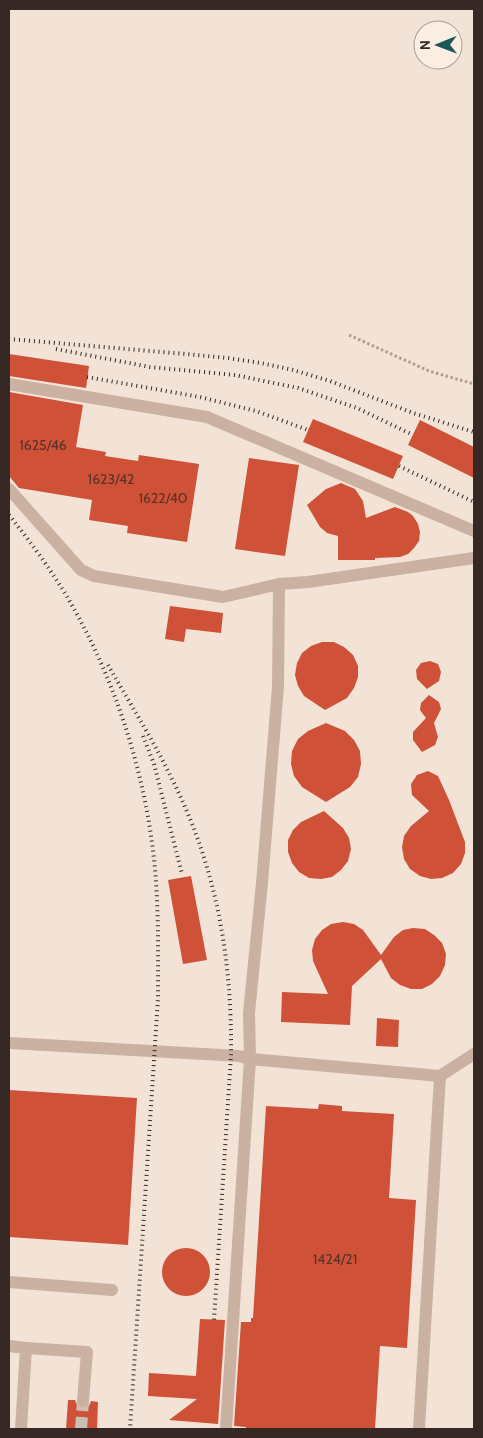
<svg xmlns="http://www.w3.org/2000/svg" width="483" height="1438" font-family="Cabin,sans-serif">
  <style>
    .building { fill: #ce5138 }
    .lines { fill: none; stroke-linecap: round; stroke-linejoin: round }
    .minor-tunnel { stroke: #ccbeb3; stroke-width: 12; stroke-dasharray: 12 6; stroke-linecap: butt }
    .path { stroke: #b69b8c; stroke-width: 3; stroke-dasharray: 2.5 2.5; stroke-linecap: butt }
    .minor { stroke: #cbb1a2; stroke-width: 12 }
    .rail { stroke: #352825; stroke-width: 4; stroke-dasharray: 1 4; stroke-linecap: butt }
    .labels { text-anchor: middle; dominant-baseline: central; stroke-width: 4; stroke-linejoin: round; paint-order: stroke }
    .number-label { font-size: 14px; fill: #5b322a }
  </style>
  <rect width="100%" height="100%" fill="#f2e3d6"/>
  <!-- building -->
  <g class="building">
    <polygon points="9,354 89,366 86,388 9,376"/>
    <polygon points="9,392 83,405 76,447 106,452 105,456 138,461 139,455 199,464 187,542 127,533 128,526 89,520 92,500 19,488 9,476"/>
    <polygon points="313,419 403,456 393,479 303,442"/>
    <polygon points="420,420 474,447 474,478 408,445"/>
    <polygon points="249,458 299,465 285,556 235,549"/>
    <polygon points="341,483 355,489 363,501 366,518 395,507 408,512 413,516 418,524 420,532 419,541 414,548 408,554 400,557 375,558 375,560 338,560 338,536 327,533 320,527 307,505 326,489"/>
    <polygon points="170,606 223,613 221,633 186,629 184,642 165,639"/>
    <polygon points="322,642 334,642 344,647 353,655 358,666 358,677 354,688 347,698 325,710 304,696 298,686 295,675 297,663 302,653 311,646"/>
    <polygon points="430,661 438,664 441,672 439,681 427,689 417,679 416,670 421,663"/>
    <polygon points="429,695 439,702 441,709 434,723 438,737 435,745 422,752 413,740 413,732 426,718 420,710 421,703"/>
    <polygon points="326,723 345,731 354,740 360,751 361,764 358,777 350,787 326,802 302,787 294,776 291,764 292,751 298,739 308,731"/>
    <polygon points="428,771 438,776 449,800 465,842 465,853 461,864 453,873 442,878 431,879 420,876 410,869 404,859 402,847 404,836 411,826 429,811 412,795 411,784 417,775"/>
    <polygon points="324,811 343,828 349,838 351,849 348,861 341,870 332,877 321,879 309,878 299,872 292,863 288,852 288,840 293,830 301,822"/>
    <polygon points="191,876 207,960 183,964 168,880"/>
    <polygon points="343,922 354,924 363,930 381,955 394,937 403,930 413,928 425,929 434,935 442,943 446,954 445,965 440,976 432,984 422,989 411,989 400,985 391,978 381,959 352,986 350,1025 281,1022 282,992 328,994 313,961 312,950 315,939 322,930 331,924"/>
    <polygon points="377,1018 399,1020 398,1047 376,1046"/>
    <polygon points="9,1090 137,1098 128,1245 9,1237"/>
    <polygon points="319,1104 342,1106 342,1111 394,1114 389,1198 416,1200 407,1348 380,1346 375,1429 246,1429 246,1427 234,1426 241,1322 251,1322 251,1318 253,1318 266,1106 318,1109"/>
    <circle cx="186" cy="1272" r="24"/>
    <polygon points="200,1319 225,1320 218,1424 169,1420 197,1399 148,1396 149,1373 196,1376"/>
    <polygon points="68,1400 75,1400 78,1407 83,1409 89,1406 91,1401 98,1402 97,1429 66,1429"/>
  </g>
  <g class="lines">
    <!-- minor-tunnel -->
    <polyline class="minor-tunnel" points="81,1429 83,1401"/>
    <!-- path -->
    <polyline class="path" points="349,335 429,371 474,384"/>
    <!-- minor -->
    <g class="minor">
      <polyline points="9,384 207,417 474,531"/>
      <polyline points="9,489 81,570 94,576 223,597 279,584 308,582 474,558"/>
      <polyline points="9,1043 239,1056 250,1059 440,1076"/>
      <polyline points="9,1282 112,1290"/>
      <polyline points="9,1346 26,1348"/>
      <polyline points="21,1429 26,1348 87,1352 83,1401"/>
      <polyline points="226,1429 250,1059 249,1013 262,883 278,686 279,584"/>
      <polyline points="419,1429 440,1076 474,1054"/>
    </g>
    <!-- rail -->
    <g class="rail">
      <polyline points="9,339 186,354 228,358 261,363 293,370 330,381 413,413 474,432"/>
      <polyline points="56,349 150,367 235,375 298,388 357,408 413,435"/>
      <polyline points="87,377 200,397 256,411 308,430"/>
      <polyline points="399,466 474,502"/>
      <path d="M 9,515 C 29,540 49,567 66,595 C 113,674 144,767 154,859 C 159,905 158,952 158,999 L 130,1429"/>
      <path d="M 108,665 C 129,702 152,738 171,777 C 216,866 232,956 231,1055 L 214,1320"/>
      <polyline points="143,736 154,764 182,874"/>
      <polyline points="208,1429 208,1424"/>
    </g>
  </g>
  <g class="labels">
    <!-- number labels -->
    <g class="number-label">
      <text x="43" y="445">1625/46</text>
      <text x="111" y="479">1623/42</text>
      <text x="163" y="498">1622/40</text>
      <text x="335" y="1259">1424/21</text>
    </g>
  </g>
  <!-- border -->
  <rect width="483" height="1438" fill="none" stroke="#352825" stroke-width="20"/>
  <!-- north arrow -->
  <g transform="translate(438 45) rotate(269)"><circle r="24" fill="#faede2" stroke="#ab9e96"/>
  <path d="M0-4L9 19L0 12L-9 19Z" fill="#185858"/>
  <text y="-8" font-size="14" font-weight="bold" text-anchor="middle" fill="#352825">N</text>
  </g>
</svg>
